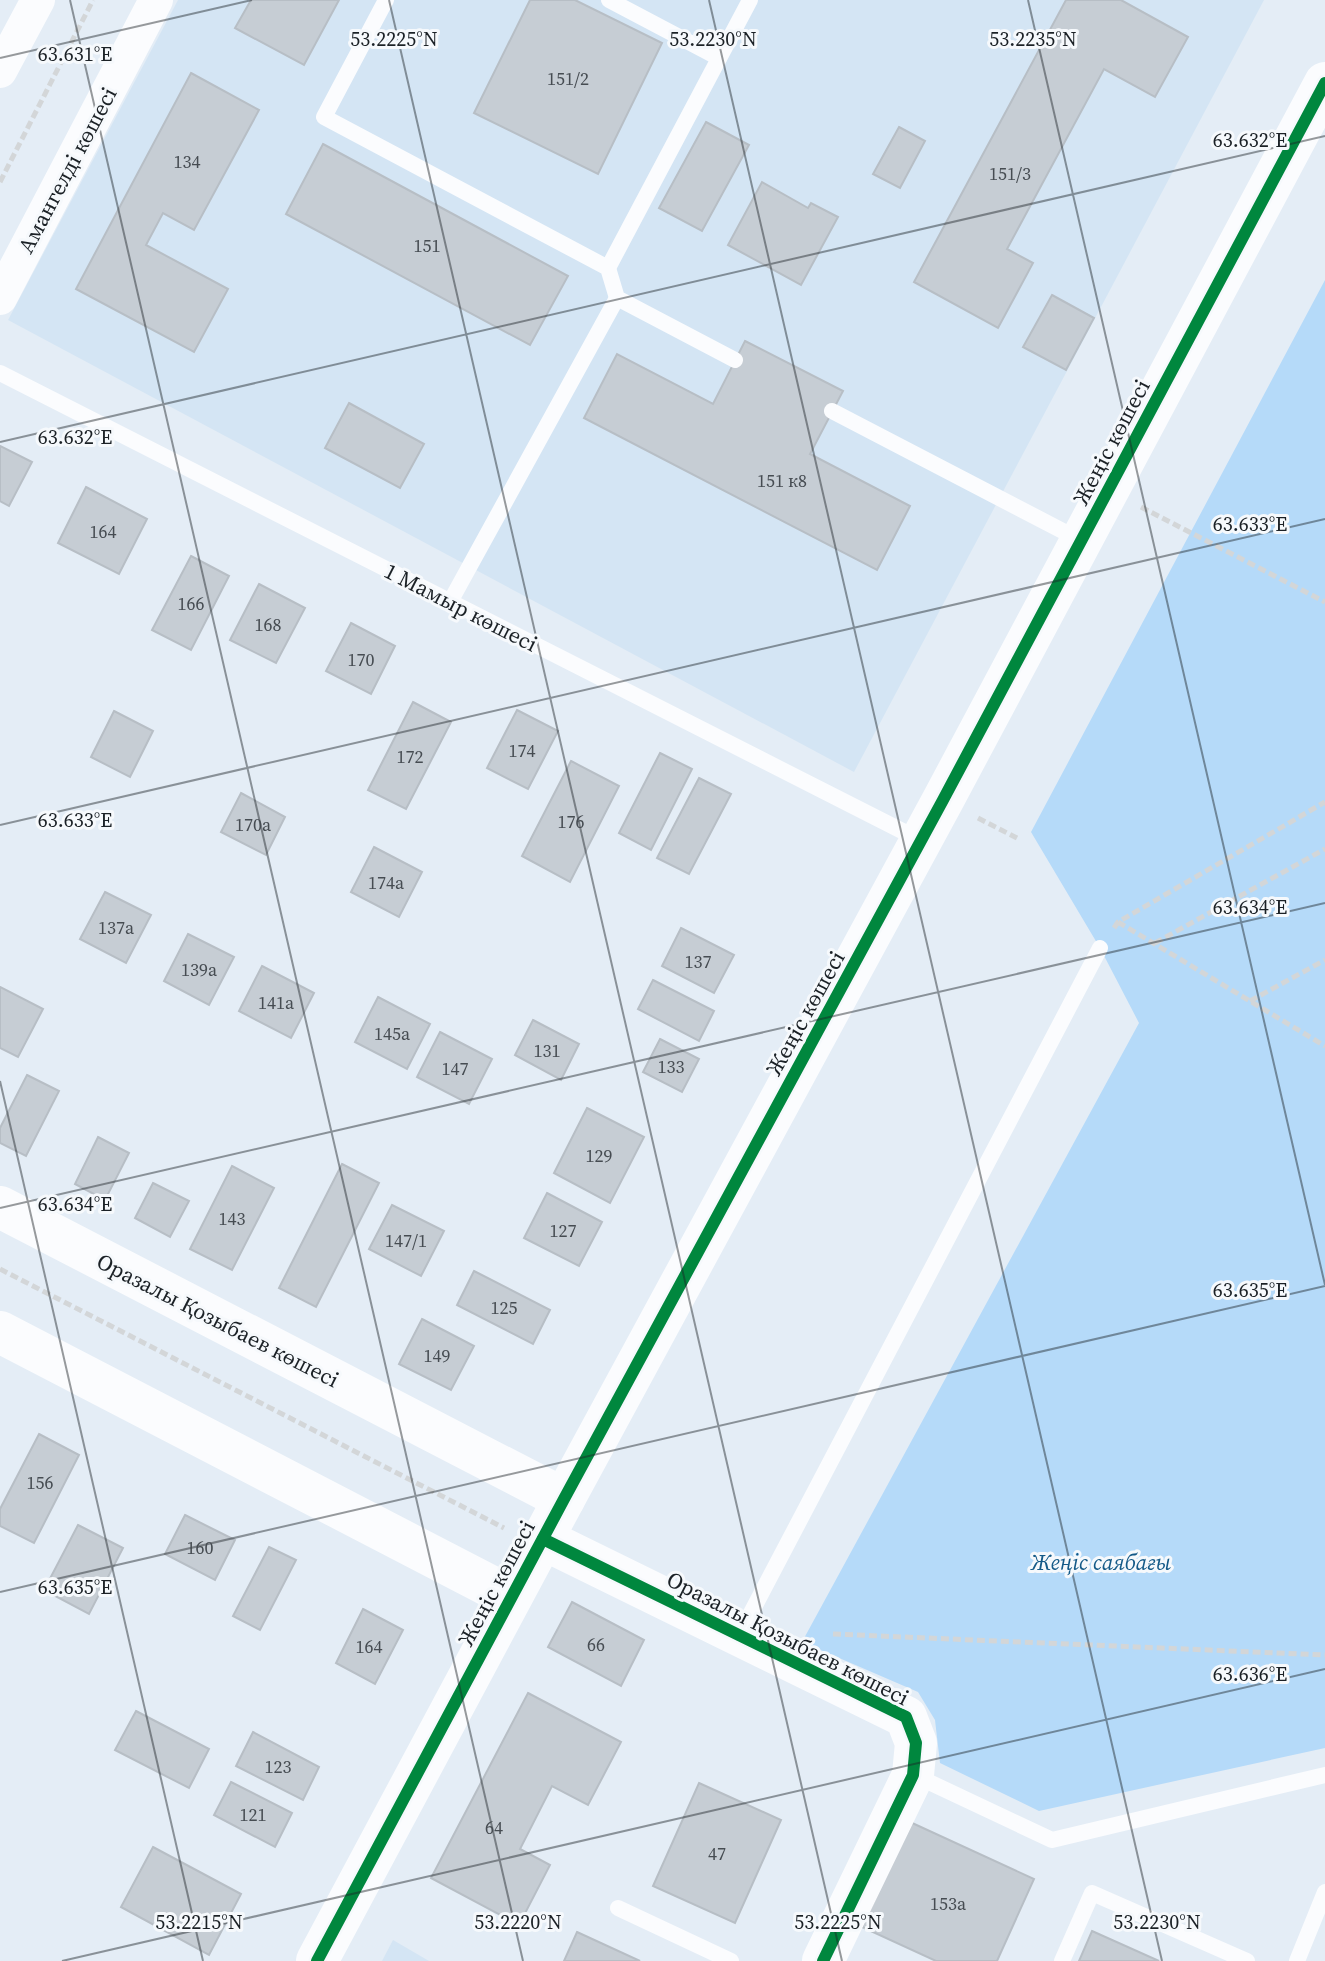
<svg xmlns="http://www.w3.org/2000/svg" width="1325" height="1961" font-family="'Source Serif 4',serif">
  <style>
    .built { fill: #d4e5f4 }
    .green { fill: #b5daf9 }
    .building { fill: #c6cdd4; stroke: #b7bec5; stroke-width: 2 }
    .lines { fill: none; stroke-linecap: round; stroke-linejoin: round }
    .path { stroke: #d3d6d8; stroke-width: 5; stroke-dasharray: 8 4; stroke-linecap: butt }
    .service { stroke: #fbfcfe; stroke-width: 16 }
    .minor { stroke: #fbfcfe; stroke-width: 34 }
    .tertiary { stroke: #fbfcfe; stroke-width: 42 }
    .cycleway-casing { stroke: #f6f9fc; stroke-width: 17 }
    .cycleway { stroke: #00873e; stroke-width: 12 }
    .ticks { fill: none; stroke: #1b2126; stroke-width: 2; stroke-opacity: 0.45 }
    .labels { text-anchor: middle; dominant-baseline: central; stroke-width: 6; stroke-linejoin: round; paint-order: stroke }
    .number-label { font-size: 18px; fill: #464c52 }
    .street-label { font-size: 22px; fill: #1b2126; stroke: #f6f9fc }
    .park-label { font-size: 22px; font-style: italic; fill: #145a88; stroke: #f6f9fc }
    .ticks-label { font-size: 20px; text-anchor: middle; fill: #1b2126; stroke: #f6f9fc; stroke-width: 6; stroke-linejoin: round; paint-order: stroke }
  </style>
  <rect width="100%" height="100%" fill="#e4edf6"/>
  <!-- built -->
  <g class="built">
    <polygon points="178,0 1264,0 854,772 8,320"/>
    <polygon points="393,1940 429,1961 382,1961"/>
  </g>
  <!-- green -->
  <polygon class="green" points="1325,280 1325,1748 1039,1811 940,1763 935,1720 918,1692 802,1642 1139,1023 1100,948 1031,832"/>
  <!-- building -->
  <g class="building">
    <polygon points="251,0 339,0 304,65 235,28"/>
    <polygon points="530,0 575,0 662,43 598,174 474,113"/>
    <polygon points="1066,0 1121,0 1188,37 1155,97 1104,69 1007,249 1033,263 998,328 914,282"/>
    <polygon points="191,73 259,110 194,230 163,213 146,245 228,289 194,352 76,289"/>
    <polygon points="706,122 749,145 702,231 659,208"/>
    <polygon points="899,127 925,141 900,188 873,174"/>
    <polygon points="323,144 568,276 530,345 286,214"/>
    <polygon points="762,182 808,208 811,203 838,217 801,285 728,245"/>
    <polygon points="1052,295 1094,318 1066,370 1023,347"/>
    <polygon points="745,341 843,391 810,454 910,506 877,570 584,418 617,354 713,404"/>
    <polygon points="349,403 424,444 400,488 325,448"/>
    <polygon points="0,446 32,462 9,506 0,501"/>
    <polygon points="86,487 147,519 119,574 58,543"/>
    <polygon points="191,556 229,576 191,650 152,630"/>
    <polygon points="259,584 305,608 276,663 230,640"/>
    <polygon points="351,623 395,646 371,694 326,671"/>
    <polygon points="413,702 451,722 406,809 368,790"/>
    <polygon points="517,710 558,731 528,789 487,768"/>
    <polygon points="114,711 153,731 130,777 91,757"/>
    <polygon points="660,753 692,769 651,850 619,833"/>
    <polygon points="571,761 619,786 570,882 522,856"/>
    <polygon points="699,778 731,794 689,874 657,858"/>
    <polygon points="241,793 285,817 266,855 221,832"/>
    <polygon points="374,847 422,872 399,917 351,892"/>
    <polygon points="105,892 151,915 126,963 80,939"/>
    <polygon points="681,928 734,955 714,993 662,966"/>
    <polygon points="188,934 234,957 209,1005 164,981"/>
    <polygon points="262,966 314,993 291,1038 239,1011"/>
    <polygon points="653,980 714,1011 699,1041 638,1009"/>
    <polygon points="0,987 43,1009 18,1057 0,1048"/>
    <polygon points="378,997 430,1024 407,1069 355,1042"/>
    <polygon points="533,1020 579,1044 561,1080 515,1055"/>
    <polygon points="440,1032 492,1059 469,1104 417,1077"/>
    <polygon points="660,1039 699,1059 682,1092 643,1072"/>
    <polygon points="27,1075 59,1091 26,1156 0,1143 0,1128"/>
    <polygon points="587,1108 644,1137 610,1203 554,1173"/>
    <polygon points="98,1137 129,1153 105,1200 75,1184"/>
    <polygon points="342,1164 379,1183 316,1307 279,1288"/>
    <polygon points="232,1166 274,1188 232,1270 190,1249"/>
    <polygon points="153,1183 189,1201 170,1237 135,1218"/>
    <polygon points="547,1193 602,1222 579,1266 524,1238"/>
    <polygon points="392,1205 444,1231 421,1276 369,1249"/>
    <polygon points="474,1271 550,1310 533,1344 457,1305"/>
    <polygon points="422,1319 474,1346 451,1390 399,1364"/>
    <polygon points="39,1434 79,1455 34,1543 0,1526 0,1509"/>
    <polygon points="185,1515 235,1540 215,1580 165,1554"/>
    <polygon points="78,1525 123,1548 89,1614 44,1590"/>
    <polygon points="269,1547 296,1560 260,1630 233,1616"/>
    <polygon points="572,1602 644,1640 621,1686 548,1647"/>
    <polygon points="363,1609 403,1630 375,1684 336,1663"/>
    <polygon points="528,1693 621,1742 588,1805 552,1786 520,1849 550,1865 519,1925 431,1878"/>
    <polygon points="136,1711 209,1749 189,1788 115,1750"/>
    <polygon points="253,1732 319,1767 303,1800 236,1766"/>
    <polygon points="231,1782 292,1813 275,1847 214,1815"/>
    <polygon points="699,1783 781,1820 735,1923 653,1886"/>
    <polygon points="910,1822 1034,1879 997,1961 936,1961 862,1927"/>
    <polygon points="153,1847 241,1894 209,1955 121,1907"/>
    <polygon points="1092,1931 1159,1961 1079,1961"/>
    <polygon points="577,1932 640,1961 564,1961"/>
  </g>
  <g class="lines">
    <!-- path -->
    <g class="path">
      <polyline points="0,182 93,0"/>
      <polyline points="1141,507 1325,602"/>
      <polyline points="978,818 1017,838"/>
      <polyline points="1118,922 1325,1046"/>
      <polyline points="1114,928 1118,922 1325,802"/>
      <polyline points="1155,943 1325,849"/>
      <polyline points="1250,1001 1325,960"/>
      <polyline points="0,1269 504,1528"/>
      <polyline points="833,1634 1325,1655"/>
    </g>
    <!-- service -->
    <g class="service">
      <polyline points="386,0 324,117 608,268 617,298 735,360"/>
      <polyline points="609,0 719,58"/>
      <polyline points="608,268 750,0"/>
      <polyline points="0,373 920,840"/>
      <polyline points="832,411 1080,540"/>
      <polyline points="450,602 617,298"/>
      <polyline points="740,1634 1100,948"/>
      <polyline points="914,1775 1052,1840 1325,1775"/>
      <polyline points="618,1908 731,1961"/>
      <polyline points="1062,1961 1092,1893 1247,1961"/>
      <polyline points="1297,1961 1325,1892"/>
    </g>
    <!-- minor -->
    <g class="minor">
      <polyline points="0,71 38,0"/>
      <polyline points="0,298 156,0"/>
    </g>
    <!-- tertiary -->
    <g class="tertiary">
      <polyline points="0,1207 564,1499"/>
      <polyline points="0,1332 511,1597"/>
      <polyline points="543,1539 906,1717 916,1743 913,1775 823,1961"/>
      <polyline points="317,1961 564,1499 943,800 1325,83"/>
    </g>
    <defs>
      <g id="cycleway">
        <polyline points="543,1539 906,1717 916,1743 913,1775 823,1961"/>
        <polyline points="317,1961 564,1499 943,800 1325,83"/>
      </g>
    </defs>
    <!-- cycleway casing -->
    <use href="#cycleway" class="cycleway-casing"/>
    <!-- cycleway -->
    <use href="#cycleway" class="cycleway"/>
  </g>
  <!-- ticks -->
  <path class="ticks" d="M 70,0 L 523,1961M 389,0 L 842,1961M 709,0 L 1162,1961M 1028,0 L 1325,1285M 0,58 L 252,0M 0,442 L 1325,136M 0,825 L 1325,519M 0,1081 L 203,1961M 0,1208 L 1325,903M 0,1592 L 1325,1286M 62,1961 L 1325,1669"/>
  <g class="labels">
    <!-- number labels -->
    <g class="number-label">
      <text x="568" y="78">151/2</text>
      <text x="187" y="161">134</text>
      <text x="1010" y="173">151/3</text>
      <text x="427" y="245">151</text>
      <text x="782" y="480">151 к8</text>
      <text x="103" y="531">164</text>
      <text x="191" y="603">166</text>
      <text x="268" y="624">168</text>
      <text x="361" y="659">170</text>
      <text x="522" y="750">174</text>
      <text x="410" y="756">172</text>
      <text x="571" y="821">176</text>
      <text x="253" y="824">170а</text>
      <text x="386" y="882">174а</text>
      <text x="116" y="927">137а</text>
      <text x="698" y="961">137</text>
      <text x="199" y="969">139а</text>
      <text x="276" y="1002">141а</text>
      <text x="392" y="1033">145а</text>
      <text x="547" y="1050">131</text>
      <text x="671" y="1066">133</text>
      <text x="455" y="1068">147</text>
      <text x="599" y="1155">129</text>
      <text x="232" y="1218">143</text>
      <text x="563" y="1230">127</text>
      <text x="406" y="1240">147/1</text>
      <text x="504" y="1307">125</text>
      <text x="437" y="1355">149</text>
      <text x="40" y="1482">156</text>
      <text x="200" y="1547">160</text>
      <text x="596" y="1644">66</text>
      <text x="369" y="1646">164</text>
      <text x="278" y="1766">123</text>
      <text x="253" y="1814">121</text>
      <text x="494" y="1827">64</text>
      <text x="717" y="1853">47</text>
      <text x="948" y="1903">153а</text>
    </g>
    <!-- street labels -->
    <g class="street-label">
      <text transform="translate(67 170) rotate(-62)">Амангелді көшесі</text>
      <text transform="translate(1111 442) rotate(-62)">Жеңіс көшесі</text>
      <text transform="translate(461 607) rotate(27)">1 Мамыр көшесі</text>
      <text transform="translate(805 1013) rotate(-61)">Жеңіс көшесі</text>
      <text transform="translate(218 1320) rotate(27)">Оразалы Қозыбаев көшесі</text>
      <text transform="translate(496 1583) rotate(-62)">Жеңіс көшесі</text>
      <text transform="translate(788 1638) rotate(27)">Оразалы Қозыбаев көшесі</text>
    </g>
    <!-- park labels -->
    <g class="park-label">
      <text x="1101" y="1562">Жеңіс саябағы</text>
    </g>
  </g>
  <g class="ticks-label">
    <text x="394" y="46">53.2225°N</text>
    <text x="713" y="46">53.2230°N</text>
    <text x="1033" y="46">53.2235°N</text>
    <text x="75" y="61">63.631°E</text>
    <text x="1250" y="147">63.632°E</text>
    <text x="75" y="444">63.632°E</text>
    <text x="1250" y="531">63.633°E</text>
    <text x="75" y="827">63.633°E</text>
    <text x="1250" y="914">63.634°E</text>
    <text x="75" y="1211">63.634°E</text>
    <text x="1250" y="1297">63.635°E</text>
    <text x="75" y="1594">63.635°E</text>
    <text x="1250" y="1681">63.636°E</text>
    <text x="199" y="1929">53.2215°N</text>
    <text x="518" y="1929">53.2220°N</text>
    <text x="838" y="1929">53.2225°N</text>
    <text x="1157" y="1929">53.2230°N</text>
  </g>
</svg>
